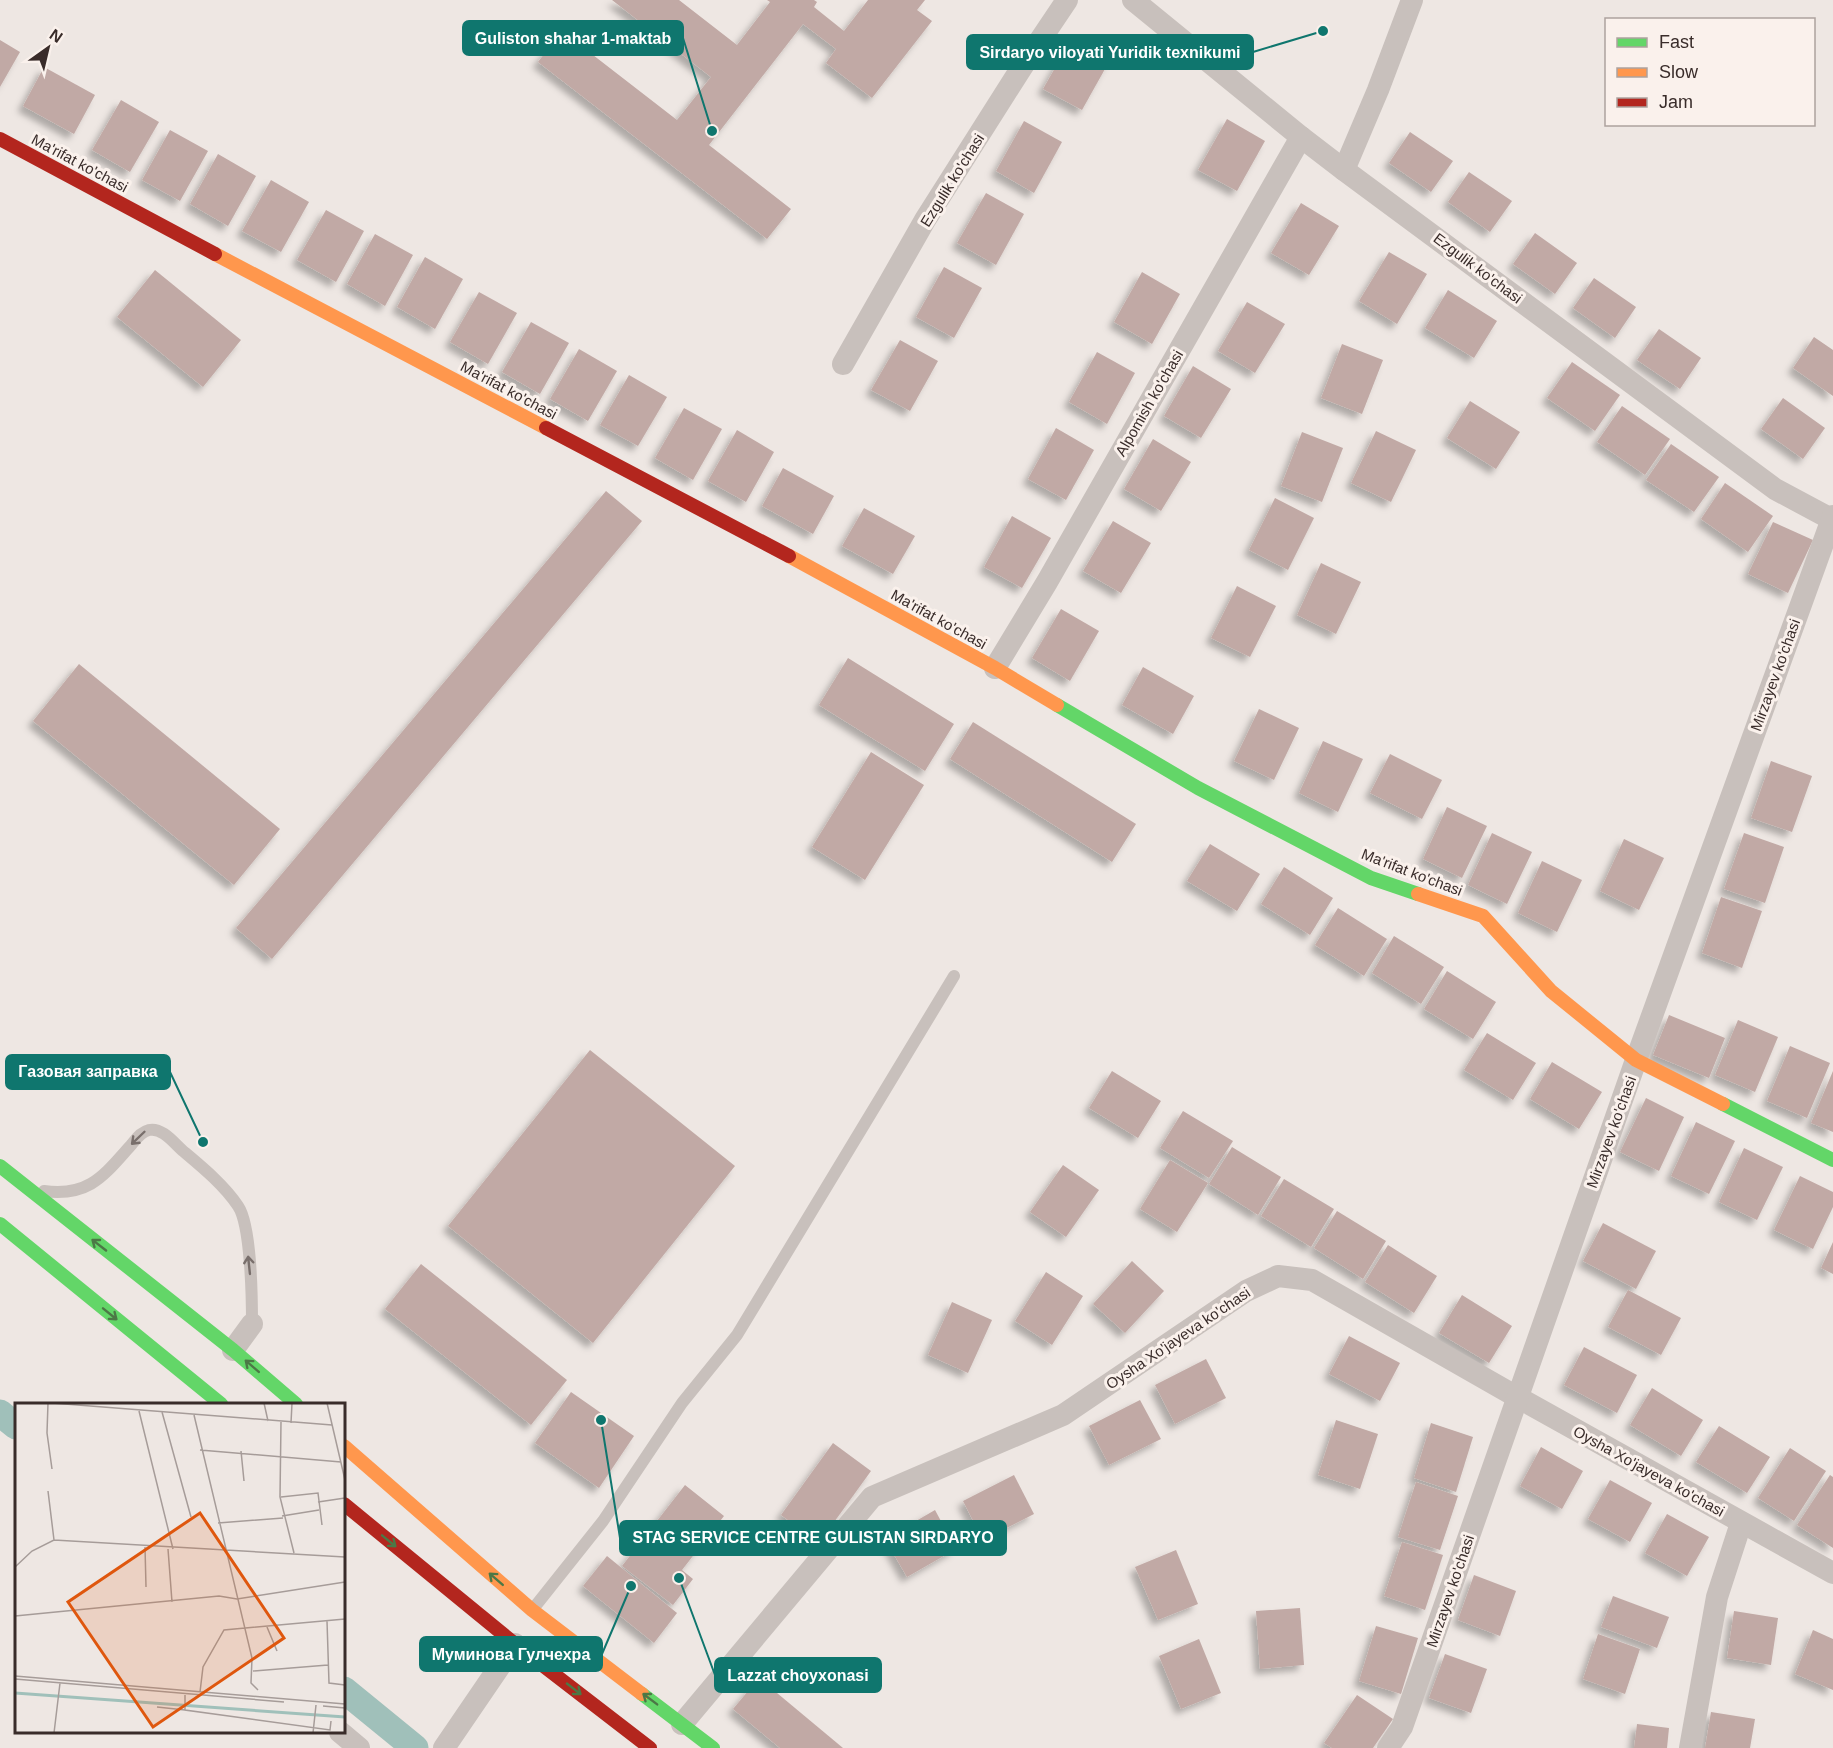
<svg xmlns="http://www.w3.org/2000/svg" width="1833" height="1748" font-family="Helvetica,sans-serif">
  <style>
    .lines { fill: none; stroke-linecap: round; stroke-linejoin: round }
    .canal { stroke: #a0c0ba; stroke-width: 27 }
    .building { fill: #c1a9a5; filter: url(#shadow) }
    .lane { stroke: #c8c0bc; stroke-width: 12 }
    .street { stroke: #c8c0bc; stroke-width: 22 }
    .fast { stroke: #63d668; stroke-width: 14 }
    .slow { stroke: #ff974d; stroke-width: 14 }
    .jam { stroke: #b3261e; stroke-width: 14 }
    .oneway { stroke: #796f6c }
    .oneway2 { stroke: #4c7846 }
    .labels { text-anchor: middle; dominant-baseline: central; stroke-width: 6; stroke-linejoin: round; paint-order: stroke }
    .street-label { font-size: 15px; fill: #392c2a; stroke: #faf1ec }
    .inset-river { fill: none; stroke: #a0c0ba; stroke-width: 3 }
    .inset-road { fill: none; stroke: #a69c99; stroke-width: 1.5 }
    .view { fill: #df570e; fill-opacity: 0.15; stroke: #df570e; stroke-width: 3 }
    .inset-edge { fill: none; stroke: #392c2a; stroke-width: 3 }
    .leader { fill: none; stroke: #0f766e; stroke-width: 2 }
    .callout-dot { fill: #0f766e; stroke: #faf1ec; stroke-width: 2 }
    .callout { fill: #0f766e; stroke: #0f766e; stroke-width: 2 }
    .callout-label { font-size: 16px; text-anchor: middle; font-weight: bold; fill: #fff }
  </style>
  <defs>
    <filter id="shadow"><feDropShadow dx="-5.5" dy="5.5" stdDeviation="3" flood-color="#0004"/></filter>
  </defs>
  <rect width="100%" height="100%" fill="#eee7e3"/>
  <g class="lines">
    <!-- canal -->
    <g class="canal">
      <polyline points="0,1413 16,1426"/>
      <polyline points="344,1690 415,1748"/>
    </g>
  </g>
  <!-- building -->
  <g class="building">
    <polygon points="612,0 679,0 737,45 770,2 767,0 814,0 817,2 814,7 844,31 868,0 925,0 917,10 932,21 872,98 826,63 836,49 803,24 709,145 791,209 767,239 538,62 562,31 677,120 711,77"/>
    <polygon points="1072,38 1110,60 1082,110 1043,89"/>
    <polygon points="0,40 20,52 0,87"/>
    <polygon points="44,67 95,95 74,134 23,106"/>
    <polygon points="121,100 159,122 130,172 92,150"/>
    <polygon points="1227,119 1265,141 1237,191 1198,170"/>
    <polygon points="1024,121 1062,142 1034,193 996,171"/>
    <polygon points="170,130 208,151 180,201 142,180"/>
    <polygon points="1410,132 1453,161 1431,192 1389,163"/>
    <polygon points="218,154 256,176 228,226 190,204"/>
    <polygon points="1469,172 1512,201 1490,232 1448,202"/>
    <polygon points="271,180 309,202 281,252 242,231"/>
    <polygon points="986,193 1024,214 996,265 957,243"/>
    <polygon points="1301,203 1339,226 1309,275 1271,253"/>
    <polygon points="326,210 364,231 336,282 297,260"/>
    <polygon points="1535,233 1577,263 1555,294 1513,264"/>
    <polygon points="375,234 413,255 385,306 347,284"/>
    <polygon points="1389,252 1427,274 1397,324 1359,301"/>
    <polygon points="425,257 463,279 435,329 397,307"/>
    <polygon points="944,267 982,288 954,338 916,317"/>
    <polygon points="155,270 241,340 203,387 117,317"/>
    <polygon points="1142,272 1180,294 1152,344 1114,322"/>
    <polygon points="1594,278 1636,307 1615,338 1573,308"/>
    <polygon points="1448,290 1497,321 1474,358 1425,328"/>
    <polygon points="479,292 517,313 488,364 450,342"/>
    <polygon points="1247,302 1285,324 1255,373 1218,351"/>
    <polygon points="531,322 569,343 540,394 502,372"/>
    <polygon points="1659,329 1701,358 1680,389 1637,360"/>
    <polygon points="1814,337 1833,350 1833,396 1793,368"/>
    <polygon points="900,340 938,361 910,411 871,390"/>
    <polygon points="1342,344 1383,360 1362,414 1321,398"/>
    <polygon points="579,349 617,371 588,421 550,399"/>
    <polygon points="1097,352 1135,373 1107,424 1069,402"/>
    <polygon points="1572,362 1620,395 1595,431 1547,398"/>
    <polygon points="1193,366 1231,389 1201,438 1164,416"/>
    <polygon points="629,375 667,397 638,446 600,425"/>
    <polygon points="1783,398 1825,428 1803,459 1761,429"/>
    <polygon points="1470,401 1520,432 1496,469 1447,438"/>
    <polygon points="1622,406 1670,439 1645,475 1597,442"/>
    <polygon points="684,408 722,429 693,480 655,458"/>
    <polygon points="1056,428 1094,450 1066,500 1028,479"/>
    <polygon points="737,430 774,452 746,502 708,481"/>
    <polygon points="1376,431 1416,450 1391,502 1351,483"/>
    <polygon points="1302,432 1343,448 1322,502 1281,486"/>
    <polygon points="1153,439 1191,462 1161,511 1124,489"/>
    <polygon points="1671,444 1719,477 1694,512 1646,480"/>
    <polygon points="783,468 834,496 813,534 762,506"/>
    <polygon points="1725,483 1773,516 1748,552 1701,519"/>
    <polygon points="606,491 642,521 272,959 236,928"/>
    <polygon points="1275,498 1314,518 1288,570 1249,550"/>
    <polygon points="864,508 915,536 893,574 842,546"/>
    <polygon points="1012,516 1051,538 1022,588 984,567"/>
    <polygon points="1113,521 1151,543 1121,593 1083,571"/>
    <polygon points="1773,522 1813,540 1788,593 1748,574"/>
    <polygon points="1321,563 1361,582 1336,634 1297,615"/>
    <polygon points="1237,586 1276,606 1250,657 1211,638"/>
    <polygon points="1061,609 1099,631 1070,681 1032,658"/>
    <polygon points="848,658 954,724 925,771 819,705"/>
    <polygon points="79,664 280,829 234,885 33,721"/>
    <polygon points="1143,667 1194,696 1173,734 1122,705"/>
    <polygon points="1259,709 1299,728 1274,780 1234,761"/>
    <polygon points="973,722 1136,824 1112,862 950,759"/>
    <polygon points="1323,741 1363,759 1338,812 1299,793"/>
    <polygon points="871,752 924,785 865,880 812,847"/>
    <polygon points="1390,754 1442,780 1422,819 1370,793"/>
    <polygon points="1771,761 1812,776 1792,832 1751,818"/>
    <polygon points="1447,807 1487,826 1462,878 1423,859"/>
    <polygon points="1492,833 1532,852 1507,904 1468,885"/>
    <polygon points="1744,833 1784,847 1765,903 1724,889"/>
    <polygon points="1624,839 1664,858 1639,910 1600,891"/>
    <polygon points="1210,844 1260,874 1237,911 1187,881"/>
    <polygon points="1542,861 1582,880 1557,932 1518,913"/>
    <polygon points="1284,867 1333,898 1310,935 1261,904"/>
    <polygon points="1721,897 1762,911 1742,968 1702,953"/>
    <polygon points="1338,908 1387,939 1364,976 1315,945"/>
    <polygon points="1394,936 1444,967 1421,1004 1372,973"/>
    <polygon points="1447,971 1496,1002 1473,1039 1424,1009"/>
    <polygon points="1669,1015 1725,1038 1709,1078 1653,1055"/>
    <polygon points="1738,1020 1778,1037 1755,1092 1715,1075"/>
    <polygon points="1487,1033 1536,1063 1513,1100 1464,1070"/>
    <polygon points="1790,1046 1830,1063 1807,1118 1767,1101"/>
    <polygon points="590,1050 735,1166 593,1343 448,1226"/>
    <polygon points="1552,1062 1602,1092 1579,1129 1530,1099"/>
    <polygon points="1112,1071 1161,1101 1138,1138 1089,1108"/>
    <polygon points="1833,1071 1833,1132 1811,1123"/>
    <polygon points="1646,1098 1684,1117 1659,1171 1620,1152"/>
    <polygon points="1183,1111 1233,1141 1209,1178 1160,1148"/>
    <polygon points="1696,1122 1735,1141 1709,1194 1671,1176"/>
    <polygon points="1232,1147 1281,1177 1258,1215 1209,1184"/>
    <polygon points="1744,1148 1783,1167 1757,1220 1719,1202"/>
    <polygon points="1170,1160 1208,1183 1177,1232 1140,1209"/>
    <polygon points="1063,1165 1099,1190 1066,1237 1030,1212"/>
    <polygon points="1800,1176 1833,1192 1833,1207 1813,1249 1774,1230"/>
    <polygon points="1284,1179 1334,1209 1311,1247 1261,1216"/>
    <polygon points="1337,1211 1386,1241 1363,1279 1314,1248"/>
    <polygon points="1603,1223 1656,1251 1636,1289 1583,1261"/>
    <polygon points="1833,1242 1833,1274 1821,1268"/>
    <polygon points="1388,1245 1437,1276 1414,1313 1365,1282"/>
    <polygon points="1132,1261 1164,1291 1125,1333 1093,1304"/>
    <polygon points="421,1264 567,1380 531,1425 385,1309"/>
    <polygon points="1046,1272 1083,1296 1052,1345 1015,1321"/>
    <polygon points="1628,1290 1681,1318 1661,1355 1608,1327"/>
    <polygon points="1462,1295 1512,1326 1489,1363 1439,1333"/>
    <polygon points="952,1302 992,1320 968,1373 928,1355"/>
    <polygon points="1349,1336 1400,1363 1380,1401 1329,1374"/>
    <polygon points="1584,1347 1637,1375 1617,1413 1564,1385"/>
    <polygon points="1206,1359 1226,1398 1175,1424 1155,1385"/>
    <polygon points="1652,1388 1703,1420 1681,1456 1630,1425"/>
    <polygon points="571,1392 634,1436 599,1488 535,1443"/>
    <polygon points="1140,1400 1161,1439 1109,1465 1089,1426"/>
    <polygon points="1336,1420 1378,1434 1360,1489 1318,1475"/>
    <polygon points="1431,1423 1473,1437 1456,1492 1414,1478"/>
    <polygon points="1719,1426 1770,1457 1747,1493 1696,1462"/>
    <polygon points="833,1443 871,1471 819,1543 781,1515"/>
    <polygon points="1541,1447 1583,1471 1562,1509 1520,1486"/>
    <polygon points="1790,1448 1826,1471 1794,1521 1758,1498"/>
    <polygon points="1014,1475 1034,1514 983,1540 963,1501"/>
    <polygon points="1830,1475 1833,1477 1833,1548 1797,1525"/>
    <polygon points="1610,1480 1652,1503 1630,1542 1588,1519"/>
    <polygon points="1416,1482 1458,1496 1440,1550 1398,1537"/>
    <polygon points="685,1485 724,1516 682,1570 693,1579 673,1605 622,1566"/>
    <polygon points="935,1510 956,1549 907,1577 885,1539"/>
    <polygon points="1667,1514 1709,1537 1687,1576 1645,1553"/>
    <polygon points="1402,1542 1443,1555 1425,1610 1384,1596"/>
    <polygon points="1176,1550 1198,1604 1158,1620 1135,1567"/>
    <polygon points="607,1556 677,1613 654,1643 583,1586"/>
    <polygon points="1474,1575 1516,1591 1500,1636 1458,1620"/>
    <polygon points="1613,1596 1669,1617 1657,1648 1601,1627"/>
    <polygon points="1300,1608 1304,1665 1260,1669 1256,1611"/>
    <polygon points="1734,1611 1778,1618 1771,1665 1727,1658"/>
    <polygon points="1376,1626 1418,1638 1401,1694 1359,1681"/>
    <polygon points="1813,1630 1833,1639 1833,1690 1795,1674"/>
    <polygon points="1598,1634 1640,1649 1625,1694 1583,1679"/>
    <polygon points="1199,1639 1221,1693 1181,1709 1159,1656"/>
    <polygon points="1445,1654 1487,1669 1471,1713 1429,1698"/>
    <polygon points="759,1678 843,1748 780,1748 733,1709"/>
    <polygon points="1357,1695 1393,1719 1373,1748 1332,1748 1324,1743"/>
    <polygon points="1711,1712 1755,1719 1750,1748 1705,1748"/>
    <polygon points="1637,1724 1669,1728 1667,1748 1634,1748"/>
  </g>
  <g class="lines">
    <!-- lane -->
    <g class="lane">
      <path d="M 44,1191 C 90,1197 104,1175 132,1144 C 137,1138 141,1132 149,1130 C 162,1127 174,1143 183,1151 C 202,1167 224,1185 238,1206 C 251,1225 252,1299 252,1324"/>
      <polyline points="533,1609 603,1521 682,1403 737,1335 954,976"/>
    </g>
    <!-- street -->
    <g class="street">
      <polyline points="1133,0 1301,137 1344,170 1775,489 1833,520"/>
      <polyline points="1344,170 1378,90 1412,0"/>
      <polyline points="843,364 925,220 1022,67 1067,0"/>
      <polyline points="995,668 1047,582 1301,137"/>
      <polyline points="233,1350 252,1324"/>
      <polyline points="682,1724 872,1497 1063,1415 1246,1291 1278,1276 1312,1280 1517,1397 1833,1573"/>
      <polyline points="340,1732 359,1748"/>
      <polyline points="444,1748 515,1644"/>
      <polyline points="1388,1748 1402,1727 1636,1060 1833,516"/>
      <polyline points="1690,1748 1717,1597 1741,1523"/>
    </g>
    <!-- fast -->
    <g class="fast">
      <polyline points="1057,705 1198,788 1371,878 1418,894"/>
      <polyline points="1723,1104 1833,1160"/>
      <polyline points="0,1166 233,1350 296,1404"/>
      <polyline points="0,1224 221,1404"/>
      <polyline points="642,1694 713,1748"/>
    </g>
    <!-- slow -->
    <g class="slow">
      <polyline points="215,254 546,428"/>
      <polyline points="789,556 995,668 1057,705"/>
      <polyline points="1418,894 1483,916 1551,991 1636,1060 1723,1104"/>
      <polyline points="344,1446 532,1610 642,1694"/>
    </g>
    <!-- jam -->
    <g class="jam">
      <polyline points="0,139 215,254"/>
      <polyline points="546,428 789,556"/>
      <polyline points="344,1504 515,1644 650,1748"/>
    </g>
  </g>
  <!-- one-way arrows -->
  <defs><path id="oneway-shaft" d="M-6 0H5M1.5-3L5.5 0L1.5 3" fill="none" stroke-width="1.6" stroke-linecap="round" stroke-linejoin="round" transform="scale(1.5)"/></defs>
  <g class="oneway">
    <use href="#oneway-shaft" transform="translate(138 1138) rotate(136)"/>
    <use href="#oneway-shaft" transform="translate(249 1265) rotate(-96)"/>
  </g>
  <g class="oneway2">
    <use href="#oneway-shaft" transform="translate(99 1245) rotate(-142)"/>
    <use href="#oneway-shaft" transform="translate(110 1314) rotate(39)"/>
    <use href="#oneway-shaft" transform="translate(252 1366) rotate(-139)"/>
    <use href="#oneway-shaft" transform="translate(389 1541) rotate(39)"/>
    <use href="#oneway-shaft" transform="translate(496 1579) rotate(-139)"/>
    <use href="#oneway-shaft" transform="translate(574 1689) rotate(38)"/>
    <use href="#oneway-shaft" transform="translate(650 1699) rotate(-143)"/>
  </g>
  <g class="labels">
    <!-- street labels -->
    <g class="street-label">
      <text transform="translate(80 163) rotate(28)">Ma'rifat ko'chasi</text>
      <text transform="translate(952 180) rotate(-58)">Ezgulik ko'chasi</text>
      <text transform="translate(1478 268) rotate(37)">Ezgulik ko'chasi</text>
      <text transform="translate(509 390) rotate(28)">Ma'rifat ko'chasi</text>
      <text transform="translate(1149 403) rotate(-60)">Alpomish ko'chasi</text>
      <text transform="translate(939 619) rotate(29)">Ma'rifat ko'chasi</text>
      <text transform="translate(1775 675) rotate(-70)">Mirzayev ko'chasi</text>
      <text transform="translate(1412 872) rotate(21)">Ma'rifat ko'chasi</text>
      <text transform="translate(1611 1132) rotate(-70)">Mirzayev ko'chasi</text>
      <text transform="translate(1178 1338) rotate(-34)">Oysha Xo'jayeva ko'chasi</text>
      <text transform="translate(1649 1471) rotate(29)">Oysha Xo'jayeva ko'chasi</text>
      <text transform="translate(1450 1591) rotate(-71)">Mirzayev ko'chasi</text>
    </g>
  </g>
  <!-- overview -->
  <g transform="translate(15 1403)">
    <rect width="330" height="330" fill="#eee7e3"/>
    <path class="inset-river" d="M 0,290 L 330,314"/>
    <path class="inset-road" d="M 33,0 L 32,30 L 37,66M 37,0 L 317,22M 249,0 L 253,18M 312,0 L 330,77M 124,8 L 158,146M 147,9 L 176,114M 179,12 L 237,255 L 236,280 L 243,287M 266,19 L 265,94 L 279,150M 276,20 L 277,0M 185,47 L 326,59M 226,48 L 229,78M 33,88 L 39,137M 266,94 L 303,90 L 307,122M 303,99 L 330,95M 267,113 L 304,107M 203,120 L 268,115M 130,144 L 131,184M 153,146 L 157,199M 0,164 L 17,148 L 39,137 L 330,154M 0,213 L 204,193 L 222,196 L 330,179M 312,218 L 314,280 L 330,282M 252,224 L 262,248M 238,268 L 313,262M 0,273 L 330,301M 0,276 L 269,299M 185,289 L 188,264 L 209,227 L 330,216M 170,292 L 170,307 L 315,327 L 316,318M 308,303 L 330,305M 142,304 L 170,307M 39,330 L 45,280M 298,330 L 301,302"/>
    <path class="view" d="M 185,110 L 269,235 L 138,324 L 53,199 Z"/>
    <rect width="330" height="330" class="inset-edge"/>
  </g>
  <!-- callouts -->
  <path class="leader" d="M712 131L683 38M1323 31L1253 52M203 1142L170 1072M601 1420L620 1538M631 1586L602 1654M679 1578L715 1675"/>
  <g class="callout-dot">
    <circle cx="712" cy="131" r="6"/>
    <circle cx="1323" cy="31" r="6"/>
    <circle cx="203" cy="1142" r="6"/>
    <circle cx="601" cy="1420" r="6"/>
    <circle cx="631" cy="1586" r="6"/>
    <circle cx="679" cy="1578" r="6"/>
  </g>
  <g class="callout">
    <rect x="463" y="21" width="220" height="34" rx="6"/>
    <rect x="967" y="35" width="286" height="34" rx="6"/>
    <rect x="6" y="1055" width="164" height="34" rx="6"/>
    <rect x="620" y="1521" width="386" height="34" rx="6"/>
    <rect x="420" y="1637" width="182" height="34" rx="6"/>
    <rect x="715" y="1658" width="166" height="34" rx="6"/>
  </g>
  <g class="callout-label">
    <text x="573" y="44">Guliston shahar 1-maktab</text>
    <text x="1110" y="58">Sirdaryo viloyati Yuridik texnikumi</text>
    <text x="88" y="1077">Газовая заправка</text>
    <text x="813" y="1543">STAG SERVICE CENTRE GULISTAN SIRDARYO</text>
    <text x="511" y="1660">Муминова Гулчехра</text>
    <text x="798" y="1681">Lazzat choyxonasi</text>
  </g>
  <!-- legend -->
  <rect x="1605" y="18" width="210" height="108" fill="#faf1ec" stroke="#ada29e" stroke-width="1.5"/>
  <rect x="1617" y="38" width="30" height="9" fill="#63d668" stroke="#ada29e" stroke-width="1.5"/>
  <text x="1659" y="48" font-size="18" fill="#392c2a">Fast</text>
  <rect x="1617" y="68" width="30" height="9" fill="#ff974d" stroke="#ada29e" stroke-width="1.5"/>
  <text x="1659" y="78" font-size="18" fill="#392c2a">Slow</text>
  <rect x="1617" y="98" width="30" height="9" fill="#b3261e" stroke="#ada29e" stroke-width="1.5"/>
  <text x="1659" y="108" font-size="18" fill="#392c2a">Jam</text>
  <!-- north arrow -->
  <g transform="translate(48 48) rotate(34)" stroke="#faf1ec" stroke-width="4.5" paint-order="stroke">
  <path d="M0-4.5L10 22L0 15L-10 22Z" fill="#392c2a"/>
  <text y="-9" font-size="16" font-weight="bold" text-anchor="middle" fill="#392c2a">N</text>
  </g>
</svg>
